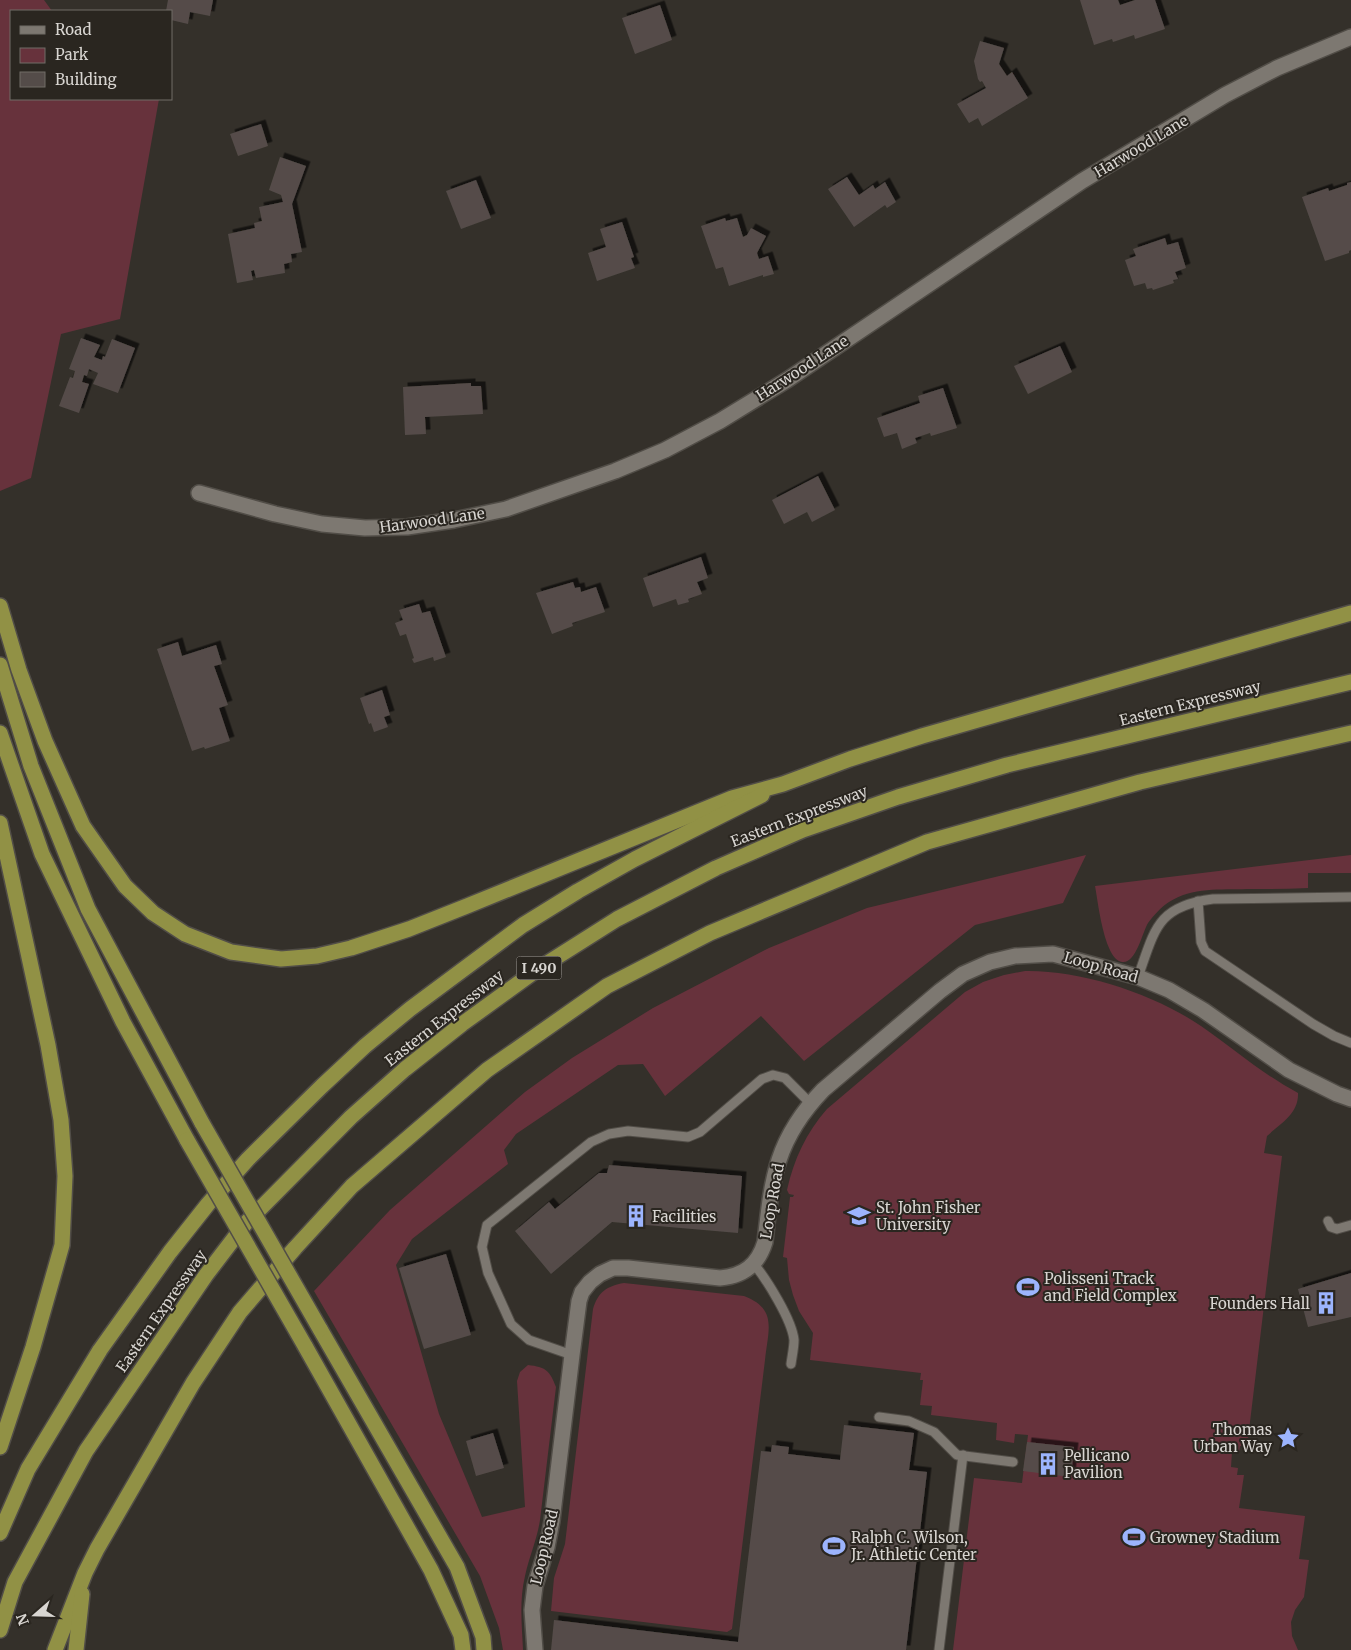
<svg xmlns="http://www.w3.org/2000/svg" width="1351" height="1650" font-family="Merriweather,serif">
  <style>
    .green { fill: #67323c }
    .building { fill: #544c49; filter: url(#shadow) }
    .lines { fill: none; stroke-linecap: round; stroke-linejoin: round }
    .lane-casing { stroke: #514d47; stroke-width: 11 }
    .street-casing { stroke: #514d47; stroke-width: 18 }
    .highway-casing { stroke: #514d47; stroke-width: 18 }
    .lane { stroke: #7d7871; stroke-width: 9 }
    .street { stroke: #7d7871; stroke-width: 15 }
    .highway { stroke: #919145; stroke-width: 15 }
    .highway-bridge-casing { stroke: #514d47; stroke-width: 18; stroke-linecap: butt }
    .highway-bridge { stroke: #919145; stroke-width: 15 }
    .labels { text-anchor: middle; dominant-baseline: central; stroke-width: 4; stroke-linejoin: round; paint-order: stroke }
    .shield { fill: #2a2620; stroke: #a4a09c; stroke-width: 1 }
    .shield-label { font-size: 14px; font-weight: bold; fill: #d8d5d1 }
    .street-label { font-size: 15px; fill: #d8d5d1; stroke: #2a2620 }
    .poi-label { font-size: 15px; fill: #d8d5d1; stroke: #2a2620; text-anchor: start }
  </style>
  <defs>
    <filter id="shadow"><feDropShadow dx="4.5" dy="-4.5" stdDeviation="0" flood-color="#0009"/></filter>
  </defs>
  <rect width="100%" height="100%" fill="#34302a"/>
  <!-- green -->
  <g class="green">
    <polygon points="0,0 44,0 52,11 11,11 11,99 159,99 120,319 61,334 31,478 0,491"/>
    <path d="M 1086,855 L 1063,903 L 975,925 L 804,1061 L 761,1016 L 665,1096 L 643,1064 L 618,1065 L 516,1134 L 504,1150 L 508,1164 L 412,1239 L 396,1265 L 439,1414 L 482,1517 L 525,1507 L 517,1381 L 520,1372 L 528,1365 C 546,1367 550,1371 556,1387 L 540,1520 C 537,1540 529,1557 525,1576 C 519,1601 522,1626 523,1650 L 503,1650 L 499,1628 L 480,1576 L 314,1291 L 390,1210 L 525,1092 L 572,1058 L 653,1008 L 769,948 L 867,908 Z"/>
    <path d="M 1351,855 L 1351,873 L 1308,873 L 1308,888 C 1288,889 1267,889 1247,889 C 1221,890 1192,887 1169,902 C 1161,907 1154,915 1148,923 C 1142,933 1136,964 1122,962 C 1104,959 1098,901 1095,886 Z"/>
    <path d="M 1025,971 C 1082,970 1154,994 1201,1026 C 1234,1049 1261,1073 1298,1093 C 1299,1114 1280,1124 1267,1136 L 1264,1153 L 1282,1156 L 1247,1447 L 1240,1446 L 1239,1452 L 1232,1452 L 1231,1467 L 1238,1468 L 1237,1475 L 1244,1475 L 1239,1508 L 1305,1516 L 1299,1559 L 1309,1560 L 1304,1597 L 1295,1610 L 1291,1622 L 1292,1636 L 1298,1650 L 953,1650 L 974,1478 L 1022,1483 L 1028,1435 L 1015,1434 L 1014,1443 L 996,1440 L 997,1423 L 931,1415 L 932,1406 L 920,1405 L 923,1380 L 920,1380 L 921,1373 L 810,1360 L 813,1333 L 799,1311 L 793,1295 L 789,1280 L 787,1258 L 783,1257 L 790,1197 L 793,1197 L 794,1195 L 789,1194 L 787,1190 C 794,1159 806,1133 827,1109 L 965,992 L 983,982 L 1004,975 Z"/>
    <path d="M 624,1283 L 744,1296 C 778,1309 768,1330 765,1360 L 732,1629 L 727,1632 L 551,1611 L 554,1578 L 565,1544 L 593,1309 C 598,1292 607,1286 624,1283 Z"/>
  </g>
  <!-- building -->
  <g class="building">
    <polygon points="168,0 213,0 210,16 190,12 188,24 171,20 171,11 166,11"/>
    <polygon points="1080,0 1118,0 1120,5 1135,0 1155,0 1165,29 1135,39 1134,35 1113,42 1112,39 1094,45"/>
    <polygon points="660,5 672,40 635,54 622,18"/>
    <polygon points="980,41 1004,48 999,64 1007,76 1012,72 1028,98 982,126 978,118 969,123 957,104 986,88 982,81 980,82 978,79 974,61"/>
    <polygon points="261,124 268,146 238,156 230,134"/>
    <polygon points="280,157 306,166 292,204 302,252 291,254 292,262 284,264 285,273 256,278 254,270 251,271 253,280 237,283 228,234 255,228 254,223 262,221 259,207 283,202 281,195 269,190"/>
    <polygon points="847,177 859,195 873,185 875,189 885,182 896,202 887,208 885,205 854,227 828,189"/>
    <polygon points="476,180 491,218 461,229 446,191"/>
    <polygon points="1351,182 1351,250 1349,251 1349,253 1325,261 1302,197 1328,188 1329,191 1347,185 1347,183"/>
    <polygon points="725,218 726,221 737,218 743,237 747,235 751,228 766,236 757,253 759,259 768,256 774,274 763,277 763,275 729,286 723,267 716,269 701,226"/>
    <polygon points="622,222 634,257 631,258 635,268 597,281 588,253 606,247 600,229"/>
    <polygon points="1165,238 1167,245 1178,242 1186,268 1175,272 1178,279 1173,280 1174,283 1153,290 1152,288 1147,289 1145,283 1134,286 1125,260 1136,256 1133,249"/>
    <polygon points="81,338 100,345 94,357 102,360 103,356 105,357 112,339 135,348 118,393 93,384 98,373 89,369 87,376 84,375 82,382 89,384 79,413 59,406 70,377 73,378 75,371 69,369"/>
    <polygon points="1060,346 1072,372 1028,394 1014,366"/>
    <polygon points="471,383 471,386 481,386 483,414 425,417 426,434 405,435 403,387"/>
    <polygon points="943,388 957,428 931,436 930,433 915,438 917,443 902,449 897,433 884,437 877,418 920,403 918,396"/>
    <polygon points="818,476 835,510 812,522 807,512 784,524 772,500"/>
    <polygon points="701,557 708,578 697,582 702,594 688,599 689,602 678,605 676,599 653,607 643,578"/>
    <polygon points="573,582 575,588 580,587 581,592 596,587 605,612 572,623 573,626 552,634 536,593"/>
    <polygon points="419,604 422,613 430,611 446,657 434,661 433,657 414,663 412,659 414,658 406,634 400,636 395,623 403,620 399,610"/>
    <polygon points="178,642 182,656 216,645 222,664 214,666 228,705 219,708 230,741 205,749 204,747 192,751 157,649"/>
    <polygon points="382,690 390,715 384,717 388,727 374,732 371,723 369,724 360,698"/>
    <polygon points="609,1165 742,1176 738,1233 612,1222 551,1274 515,1231 549,1202 555,1209 599,1173 607,1173"/>
    <polygon points="446,1254 471,1335 424,1349 399,1268"/>
    <polygon points="1351,1273 1351,1317 1308,1327 1298,1289"/>
    <polygon points="844,1425 914,1433 909,1470 927,1472 906,1650 551,1650 554,1620 738,1642 761,1451 771,1452 772,1445 789,1447 788,1454 840,1460"/>
    <polygon points="493,1433 504,1468 476,1476 466,1441"/>
    <polygon points="1027,1442 1074,1447 1071,1477 1023,1471"/>
  </g>
  <g class="lines">
    <defs>
      <g id="lane">
        <polyline points="1198,901 1201,942 1205,951 1313,1024 1334,1036 1351,1043"/>
        <path d="M 1138,977 C 1155,929 1157,906 1213,899 L 1351,897"/>
        <polyline points="1328,1221 1331,1227 1337,1229 1351,1225"/>
        <path d="M 754,1264 C 767,1280 792,1320 794,1340 C 794,1348 792,1356 791,1364"/>
        <polyline points="572,1355 529,1340 511,1324 488,1273 482,1247 487,1225 591,1142 609,1134 628,1131 688,1137 700,1132 762,1079 773,1075 785,1078 810,1103"/>
        <polyline points="879,1417 909,1421 934,1432 957,1455 1013,1462"/>
        <polyline points="939,1650 963,1455"/>
      </g>
      <g id="street">
        <polyline points="199,493 275,514 322,524 365,528 407,527 454,520 506,509 615,471 665,450 720,421 787,380 1082,181 1225,95 1277,68 1351,37"/>
        <path d="M 535,1650 L 532,1610 L 535,1586 L 547,1547 L 552,1521 L 572,1355 L 579,1301 L 582,1292 L 590,1282 L 600,1274 L 613,1268 L 628,1268 L 720,1278 C 744,1276 758,1265 765,1242 C 772,1177 776,1139 823,1090 L 940,991 L 963,974 L 990,962 L 1015,956 L 1053,954 L 1138,977 L 1169,990 L 1203,1010 L 1289,1070 L 1337,1094 L 1351,1099"/>
      </g>
      <g id="highway">
        <polyline points="0,606 19,670 45,741 83,826 125,886 153,913 185,934 231,952 281,959 317,956 351,948 409,929 467,906 732,798 783,784 850,759 922,736 1351,613"/>
        <polyline points="0,665 31,766 88,909 202,1123"/>
        <polyline points="0,733 42,854 123,1022 187,1140"/>
        <polyline points="0,823 48,1045 61,1120 65,1176 62,1245 33,1347 0,1447"/>
        <polyline points="320,1329 457,1567 483,1637 484,1650"/>
        <polyline points="305,1346 431,1570 461,1635 463,1650"/>
        <polyline points="0,1533 28,1469 100,1350 170,1252 208,1204 248,1159 322,1086 365,1046 410,1009 523,925 578,891 635,859 762,795"/>
        <polyline points="0,1630 15,1582 86,1451 206,1275 245,1224 351,1117 405,1069 462,1024 538,969 617,919 716,868 803,830 898,797 1007,765 1351,682"/>
        <polyline points="55,1650 85,1573 97,1549 193,1383 240,1312 295,1248 352,1186 487,1070 607,986 710,933 927,842 1140,782 1351,733"/>
        <polyline points="76,1650 82,1594"/>
      </g>
    </defs>
    <!-- lane casing -->
    <use href="#lane" class="lane-casing"/>
    <!-- street casing -->
    <use href="#street" class="street-casing"/>
    <!-- highway casing -->
    <use href="#highway" class="highway-casing"/>
    <!-- lane -->
    <use href="#lane" class="lane"/>
    <!-- street -->
    <use href="#street" class="street"/>
    <!-- highway -->
    <use href="#highway" class="highway"/>
    <defs>
      <g id="highway-bridge">
        <polyline points="202,1123 320,1329"/>
        <polyline points="187,1140 305,1346"/>
      </g>
    </defs>
    <!-- highway-bridge casing -->
    <use href="#highway-bridge" class="highway-bridge-casing"/>
    <!-- highway-bridge -->
    <use href="#highway-bridge" class="highway-bridge"/>
  </g>
  <!-- icons -->
  <defs>
    <symbol id="building-bare" viewBox="-9 -9 18 18"><path d="M-4-6H4V6H1V3H-1V6H-4ZM-2.5-4.3h1.7v1.8h-1.7ZM.8-4.3h1.7v1.8H.8ZM-2.5-1h1.7V.8h-1.7ZM.8-1h1.7V.8H.8Z" fill="#9cb4fd" stroke="#2a2620" stroke-width="2.5" paint-order="stroke"/></symbol>
    <symbol id="university-bare" viewBox="-9 -9 18 18"><path d="M0-5L7-2L0 1L-7-2ZM-4 1L0 2.5L4 1V4Q0 6-4 4Z" fill="#9cb4fd" stroke="#2a2620" stroke-width="2.5" paint-order="stroke"/></symbol>
    <symbol id="stadium-bare" viewBox="-9 -9 18 18"><path d="M0-5a6.5 5 0 1 0 0 10a6.5 5 0 1 0 0-10ZM-3.5-1.8h7v3.6h-7Z" fill="#9cb4fd" stroke="#2a2620" stroke-width="2.5" paint-order="stroke"/></symbol>
    <symbol id="sight-bare" viewBox="-9 -9 18 18"><path d="M0-6L1.8-2.2L6-1.7L2.9 1.2L3.7 5.4L0 3.3L-3.7 5.4L-2.9 1.2L-6-1.7L-1.8-2.2Z" fill="#9cb4fd" stroke="#2a2620" stroke-width="2.5" paint-order="stroke"/></symbol>
  </defs>
  <g fill-rule="evenodd">
    <use href="#building-bare" x="620" y="1200" width="32" height="32"/>
    <use href="#university-bare" x="843" y="1200" width="32" height="32"/>
    <use href="#stadium-bare" x="1012" y="1271" width="32" height="32"/>
    <use href="#building-bare" x="1310" y="1287" width="32" height="32"/>
    <use href="#sight-bare" x="1272" y="1422" width="32" height="32"/>
    <use href="#building-bare" x="1032" y="1448" width="32" height="32"/>
    <use href="#stadium-bare" x="1118" y="1521" width="32" height="32"/>
    <use href="#stadium-bare" x="818" y="1530" width="32" height="32"/>
  </g>
  <g class="labels">
    <!-- shield labels -->
    <rect class="shield" x="516.5" y="956.5" width="45" height="23" rx="4"/>
    <g class="shield-label">
      <text x="539" y="968">I 490</text>
    </g>
    <!-- street labels -->
    <g class="street-label">
      <text transform="translate(1141 146) rotate(-31)">Harwood Lane</text>
      <text transform="translate(802 368) rotate(-33)">Harwood Lane</text>
      <text transform="translate(432 520) rotate(-8)">Harwood Lane</text>
      <text transform="translate(1190 703) rotate(-14)">Eastern Expressway</text>
      <text transform="translate(799 816) rotate(-21)">Eastern Expressway</text>
      <text transform="translate(1101 967) rotate(16)">Loop Road</text>
      <text transform="translate(444 1018) rotate(-38)">Eastern Expressway</text>
      <text transform="translate(772 1201) rotate(-80)">Loop Road</text>
      <text transform="translate(161 1311) rotate(-55)">Eastern Expressway</text>
      <text transform="translate(544 1547) rotate(-77)">Loop Road</text>
    </g>
    <!-- poi labels -->
    <g class="poi-label">
      <text x="876" y="1207">St. John Fisher<tspan x="876" dy="17">University</tspan></text>
      <text x="652" y="1216">Facilities</text>
      <text x="1044" y="1278">Polisseni Track<tspan x="1044" dy="17">and Field Complex</tspan></text>
      <text x="1310" y="1303" text-anchor="end">Founders Hall</text>
      <text x="1272" y="1429" text-anchor="end">Thomas<tspan x="1272" dy="17">Urban Way</tspan></text>
      <text x="1064" y="1455">Pellicano<tspan x="1064" dy="17">Pavilion</tspan></text>
      <text x="851" y="1537">Ralph C. Wilson,<tspan x="851" dy="17">Jr. Athletic Center</tspan></text>
      <text x="1150" y="1537">Growney Stadium</text>
    </g>
  </g>
  <!-- legend -->
  <rect x="10" y="10" width="162" height="90" fill="#2a2620" stroke="#706c67"/>
  <rect x="20" y="26" width="25" height="8" fill="#7d7871" stroke="#706c67"/>
  <text x="55" y="35" font-size="15" fill="#d8d5d1">Road</text>
  <rect x="20" y="48" width="25" height="15" fill="#67323c" stroke="#706c67"/>
  <text x="55" y="60" font-size="15" fill="#d8d5d1">Park</text>
  <rect x="20" y="72" width="25" height="15" fill="#544c49" stroke="#706c67"/>
  <text x="55" y="85" font-size="15" fill="#d8d5d1">Building</text>
  <!-- north arrow -->
  <g transform="translate(35 1615) rotate(250)" stroke="#2a2620" stroke-width="4" paint-order="stroke">
  <path d="M0-4L9 19L0 12L-9 19Z" fill="#d8d5d1"/>
  <text y="-8" font-size="14" font-weight="bold" text-anchor="middle" fill="#d8d5d1">N</text>
  </g>
</svg>
